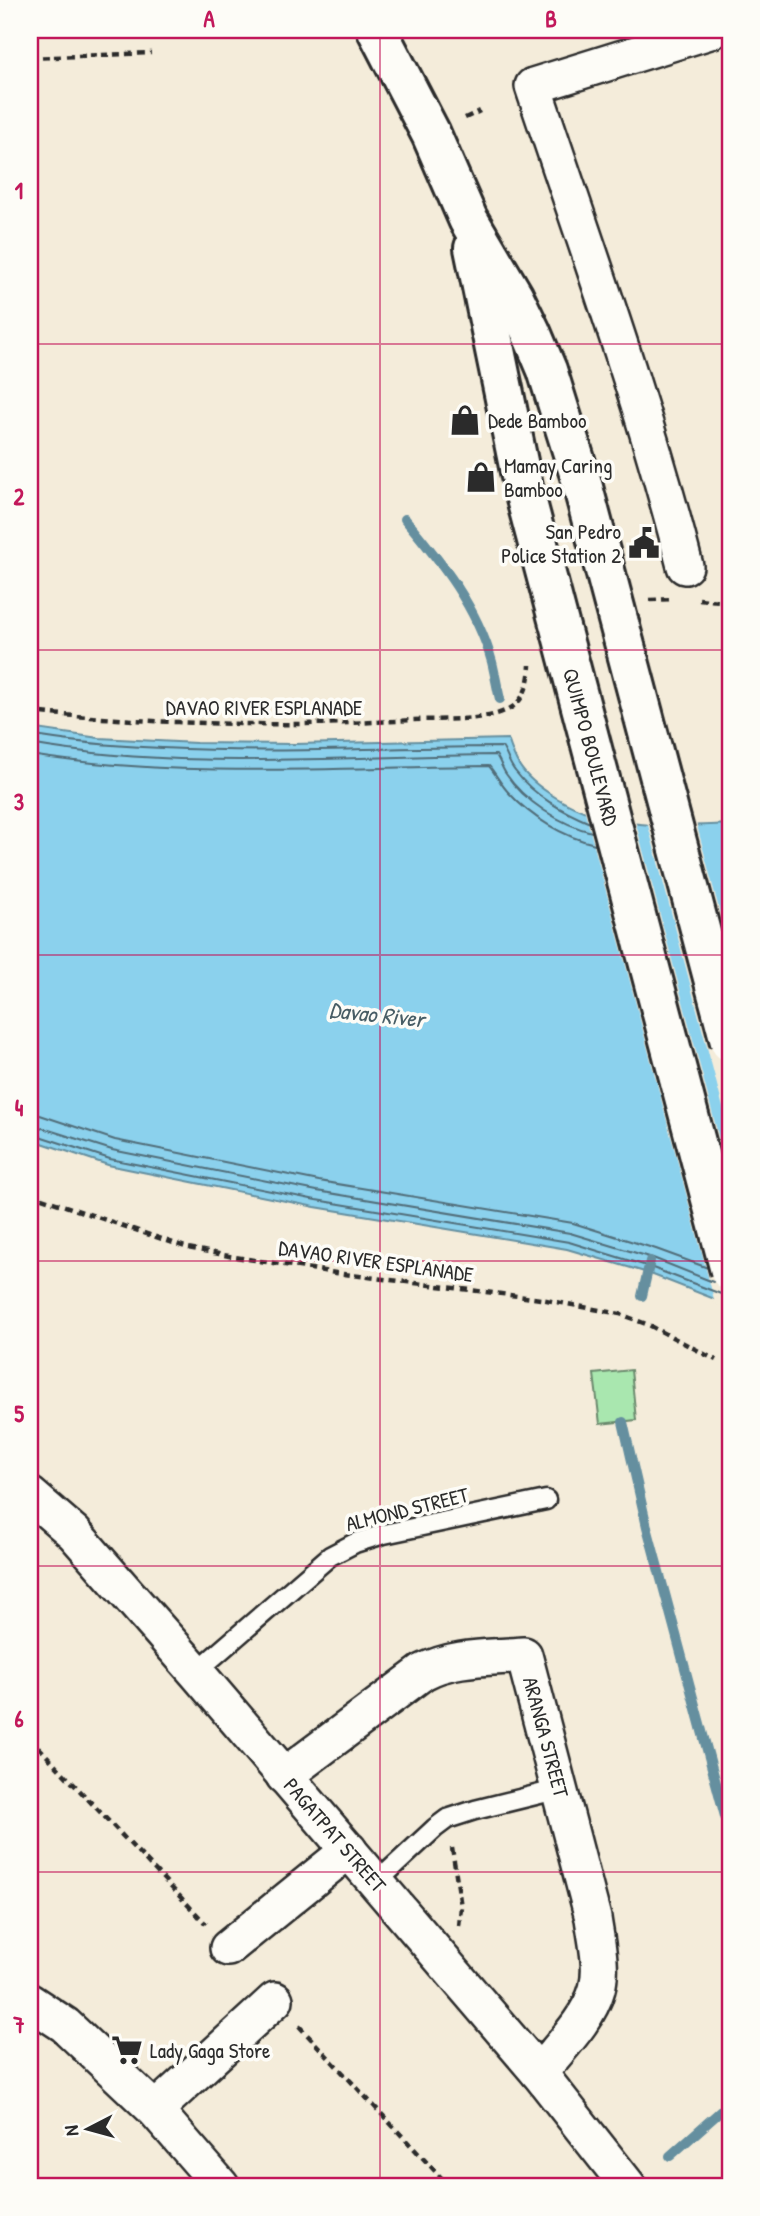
<svg xmlns="http://www.w3.org/2000/svg" width="760" height="2216" font-family="'Patrick Hand',sans-serif">
  <style>
    .green { fill: #a9e7af; stroke: #6a896d; stroke-width: 2 }
    .water { fill: #8bd1ed; stroke: #658f9f; stroke-width: 2 }
    .pier { fill: #f4ecda }
    .lines { fill: none; stroke-linecap: round; stroke-linejoin: round }
    .shore { stroke: #516d79; stroke-width: 2 }
    .stream { stroke: #658f9f; stroke-width: 10 }
    .service-casing { stroke: #2b2b2b; stroke-width: 23 }
    .minor-casing { stroke: #2b2b2b; stroke-width: 40 }
    .primary-casing { stroke: #2b2b2b; stroke-width: 44 }
    .path { stroke: #2b2b2b; stroke-width: 4.5; stroke-dasharray: 7 5; stroke-linecap: butt }
    .service { stroke: #fdfcf7; stroke-width: 18 }
    .minor { stroke: #fdfcf7; stroke-width: 35 }
    .primary { stroke: #fdfcf7; stroke-width: 38 }
    .primary-bridge-casing { stroke: #2b2b2b; stroke-width: 44; stroke-linecap: butt }
    .primary-bridge { stroke: #fdfcf7; stroke-width: 38 }
    .grid { fill: none; stroke: #c2185b; stroke-width: 2; stroke-opacity: 0.55 }
    .labels { text-anchor: middle; dominant-baseline: central; stroke-width: 7; stroke-linejoin: round; paint-order: stroke }
    .poi-label { font-size: 21px; fill: #2b2b2b; stroke: #fdfcf7; text-anchor: start }
    .street-label { font-size: 21px; fill: #2b2b2b; stroke: #fdfcf7 }
    .water-label { font-size: 23px; font-style: italic; fill: #485d65; stroke: #fdfcf7 }
    .neatline { fill: none; stroke: #c2185b; stroke-width: 2.5 }
    .grid-label { font-size: 23px; text-anchor: middle; font-weight: bold; fill: #c2185b }
  </style>
  <rect width="100%" height="100%" fill="#f4ecda"/>
  <filter id="ink" filterUnits="userSpaceOnUse"><feTurbulence type="fractalNoise" baseFrequency=".0143" numOctaves="2"/><feDisplacementMap in="SourceGraphic" scale="14" xChannelSelector="R" yChannelSelector="G"/><feConvolveMatrix kernelMatrix="1 2 1 2 8 2 1 2 1" color-interpolation-filters="sRGB"/></filter>
  <g filter="url(#ink)">
    <!-- green -->
    <polygon class="green" points="631,1370 636,1420 600,1424 594,1374"/>
    <!-- water -->
    <path class="water" d="M 30,728 L 99,738 L 196,743 L 295,744 L 508,739 C 511,748 514,757 519,765 C 527,778 542,789 555,797 C 608,830 670,827 730,824 L 730,1300 L 722,1302 L 648,1273 L 567,1249 L 315,1207 L 108,1165 L 30,1139 Z"/>
    <!-- pier -->
    <g class="pier">
      <polygon points="584,808 593,813 635,820 730,1180 730,1303 722,1306 715,1303"/>
      <polygon points="647,821 696,822 730,951 730,1134"/>
    </g>
    <g class="lines">
      <!-- shore -->
      <g class="shore">
        <path d="M 30,735 C 73,743 118,746 162,748 C 275,754 388,747 502,747 C 507,754 509,764 515,771 C 534,796 562,811 590,823"/>
        <path d="M 30,744 C 181,771 342,756 496,755 C 500,761 502,768 506,774 C 524,801 561,825 592,832"/>
        <path d="M 30,755 C 182,779 336,767 489,766 C 496,774 501,785 509,793 C 531,817 563,837 595,844"/>
        <polyline points="30,1114 40,1115 115,1140 319,1181 573,1223 656,1249 708,1268"/>
        <polyline points="30,1124 112,1150 317,1191 570,1233 653,1258 713,1282"/>
        <polyline points="30,1133 110,1159 316,1200 569,1242 650,1267 721,1294 730,1293"/>
      </g>
      <!-- stream -->
      <g class="stream">
        <path d="M 405,519 C 441,562 477,607 492,662 C 495,674 497,687 500,699"/>
        <polyline points="642,1296 650,1261"/>
        <polyline points="623,1422 647,1527 730,1835"/>
        <polyline points="670,2156 730,2103"/>
      </g>
      <defs>
        <g id="service">
          <polyline points="196,1672 330,1556 355,1543 384,1534 546,1500"/>
          <polyline points="377,1882 435,1828 447,1819 475,1810 560,1789"/>
        </g>
        <g id="minor">
          <path d="M 685,566 C 644,404 586,245 533,86 L 713,30"/>
          <polyline points="30,1495 74,1533 196,1672 539,2073 628,2186"/>
          <path d="M 284,1776 L 423,1672 C 453,1656 490,1658 524,1655 L 593,1918 C 596,1940 603,1967 597,1989 C 589,2019 558,2049 539,2073"/>
          <polyline points="228,1948 349,1850"/>
          <polyline points="30,2002 65,2025 155,2110 221,2186"/>
          <polyline points="155,2110 275,2000"/>
        </g>
        <g id="primary">
          <polyline points="377,30 431,134 468,219 514,297 531,332 547,370 580,476"/>
          <polyline points="474,248 524,491"/>
        </g>
      </defs>
      <!-- service casing -->
      <use href="#service" class="service-casing"/>
      <!-- minor casing -->
      <use href="#minor" class="minor-casing"/>
      <!-- primary casing -->
      <use href="#primary" class="primary-casing"/>
      <!-- path -->
      <g class="path">
        <polyline points="30,58 151,53"/>
        <polyline points="465,118 480,111"/>
        <polyline points="699,599 730,602"/>
        <polyline points="650,600 672,599"/>
        <path d="M 30,712 C 157,724 284,728 412,720 C 440,719 482,722 507,710 C 525,702 529,683 530,665"/>
        <polyline points="30,1194 188,1248 229,1256 336,1273 541,1299 620,1314 649,1325 716,1360"/>
        <polyline points="30,1738 206,1924"/>
        <polyline points="452,1848 461,1907 459,1926"/>
        <polyline points="299,2026 449,2186"/>
      </g>
      <!-- service -->
      <use href="#service" class="service"/>
      <!-- minor -->
      <use href="#minor" class="minor"/>
      <!-- primary -->
      <use href="#primary" class="primary"/>
      <defs>
        <g id="primary-bridge">
          <polyline points="580,476 730,1042"/>
          <polyline points="524,491 730,1271"/>
        </g>
      </defs>
      <!-- primary-bridge casing -->
      <use href="#primary-bridge" class="primary-bridge-casing"/>
      <!-- primary-bridge -->
      <use href="#primary-bridge" class="primary-bridge"/>
    </g>
  </g>
  <!-- grid -->
  <path class="grid" d="M 380,30 L 380,2186M 30,344 L 730,344M 30,650 L 730,650M 30,955 L 730,955M 30,1261 L 730,1261M 30,1566 L 730,1566M 30,1872 L 730,1872"/>
  <!-- icons -->
  <defs>
    <symbol id="shop-bare" viewBox="-9 -9 18 18"><path d="M-5-2.5h2.3a2.7 3.5 0 0 1 5.4 0H5L5.5 6h-11ZM-1.5-2.5h3a1.5 2.3 0 0 0-3 0Z" fill="#2b2b2b" stroke="#fdfcf7" stroke-width="2.5" paint-order="stroke"/></symbol>
    <symbol id="civic-bare" viewBox="-9 -9 18 18"><path d="M-.6-6.5H3V-4.5H.6V-3L4-1V1h2V6H-6V1h2V-1L-.6-3ZM-1.2 2.5V6h2.4V2.5Z" fill="#2b2b2b" stroke="#fdfcf7" stroke-width="2.5" paint-order="stroke"/></symbol>
    <symbol id="supermarket-bare" viewBox="-9 -9 18 18"><path d="M-6-5.5h2.5l.6 2H6L4.5 2H-2.5L-4.4-4H-6ZM-1.5 3.2a1.3 1.3 0 1 0 .1 0ZM3 3.2a1.3 1.3 0 1 0 .1 0Z" fill="#2b2b2b" stroke="#fdfcf7" stroke-width="2.5" paint-order="stroke"/></symbol>
  </defs>
  <g fill-rule="evenodd">
    <use href="#shop-bare" x="443" y="398" width="44" height="44"/>
    <use href="#shop-bare" x="459" y="455" width="44" height="44"/>
    <use href="#civic-bare" x="622" y="521" width="44" height="44"/>
    <use href="#supermarket-bare" x="105" y="2028" width="44" height="44"/>
  </g>
  <g class="labels">
    <!-- poi labels -->
    <g class="poi-label">
      <text x="488" y="420">Dede Bamboo</text>
      <text x="504" y="465">Mamay Caring<tspan x="504" dy="24">Bamboo</tspan></text>
      <text x="621" y="531" text-anchor="end">San Pedro<tspan x="621" dy="24">Police Station 2</tspan></text>
      <text x="150" y="2050">Lady Gaga Store</text>
    </g>
    <!-- street labels -->
    <g class="street-label">
      <text x="264" y="707">DAVAO RIVER ESPLANADE</text>
      <text transform="translate(591 747) rotate(75)">QUIMPO BOULEVARD</text>
      <text transform="translate(376 1261) rotate(8)">DAVAO RIVER ESPLANADE</text>
      <text transform="translate(407 1509) rotate(-14)">ALMOND STREET</text>
      <text transform="translate(546 1737) rotate(75)">ARANGA STREET</text>
      <text transform="translate(335 1835) rotate(49)">PAGATPAT STREET</text>
    </g>
    <!-- water labels -->
    <g class="water-label">
      <text transform="translate(377 1014) rotate(6)">Davao River</text>
    </g>
  </g>
  <!-- margin -->
  <rect width="760" height="2216" fill="none" stroke="#fdfcf7" stroke-width="77"/>
  <!-- north arrow -->
  <g transform="translate(88 2129) rotate(264)" stroke="#fdfcf7" stroke-width="5" paint-order="stroke">
  <path d="M0-5L12 26L0 18L-12 26Z" fill="#2b2b2b"/>
  <text y="-10" font-size="19" font-weight="bold" text-anchor="middle" fill="#2b2b2b">N</text>
  </g>
  <rect x="38" y="38" width="684" height="2140" class="neatline"/>
  <g class="grid-label">
    <text x="209" y="27">A</text>
    <text x="551" y="27">B</text>
    <text x="19" y="199">1</text>
    <text x="19" y="505">2</text>
    <text x="19" y="810">3</text>
    <text x="19" y="1116">4</text>
    <text x="19" y="1422">5</text>
    <text x="19" y="1727">6</text>
    <text x="19" y="2033">7</text>
  </g>
</svg>
